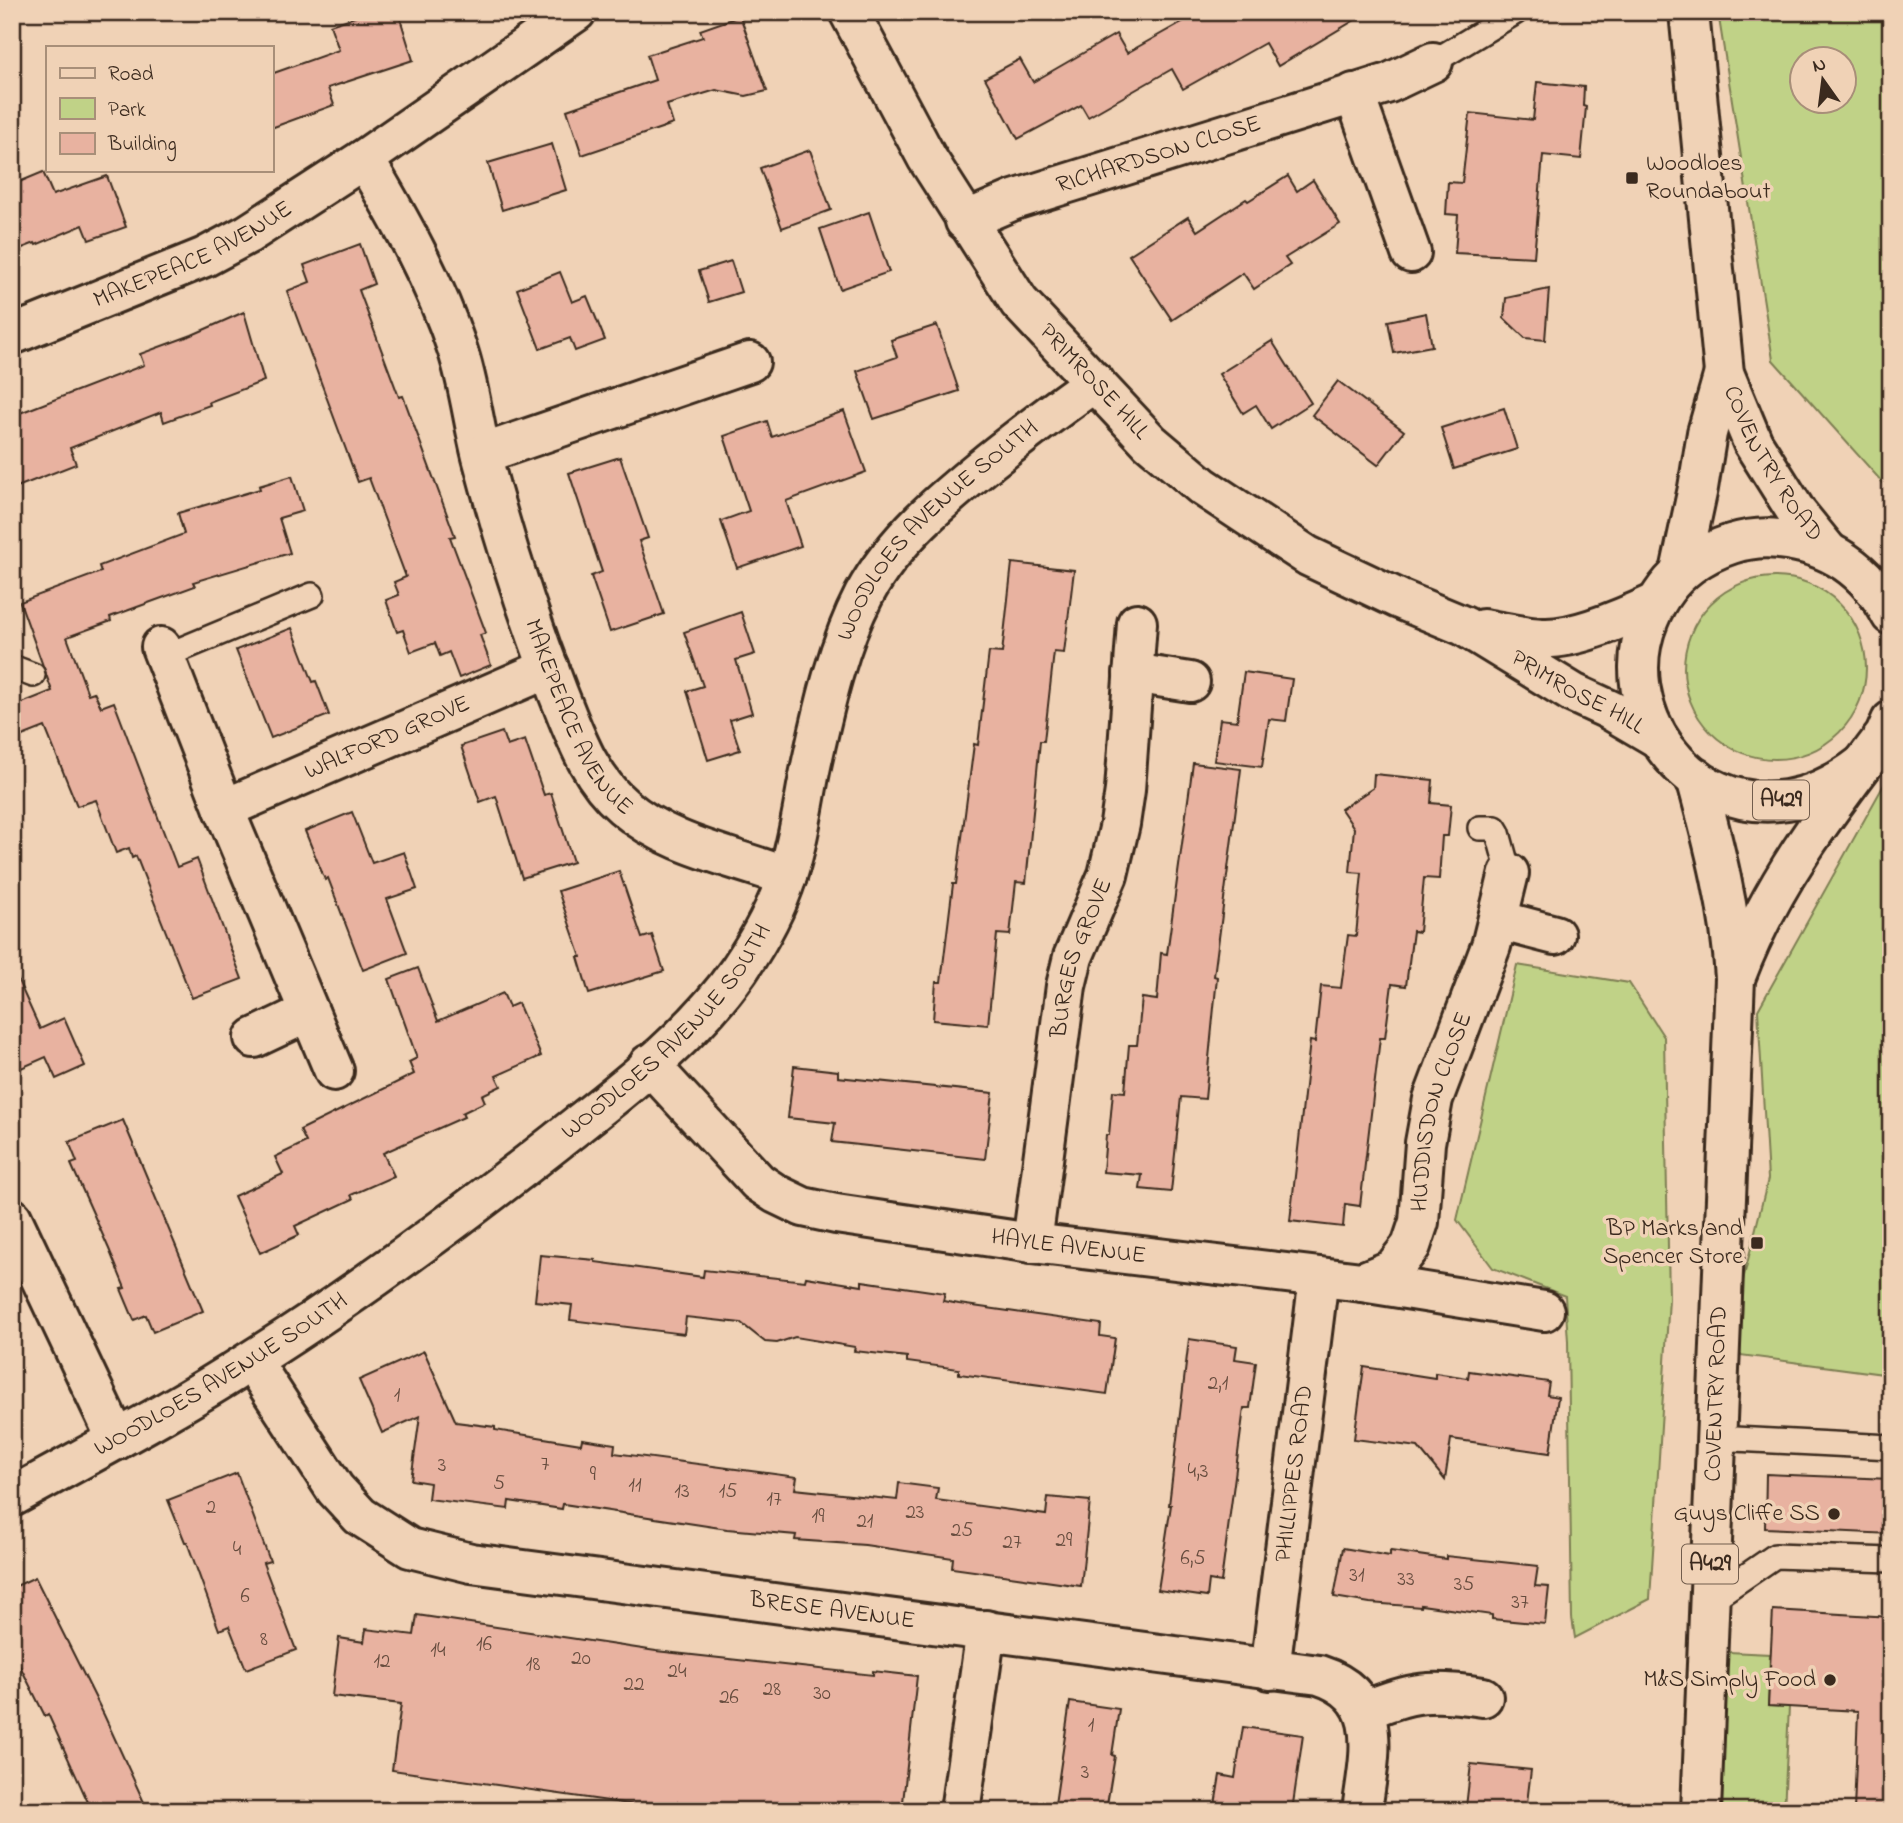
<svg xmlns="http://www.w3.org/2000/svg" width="1903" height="1823" font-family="'Indie Flower',sans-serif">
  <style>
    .green { fill: #c0d287; stroke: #7e7e52; stroke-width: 2; fill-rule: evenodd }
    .building { fill: #e8b2a0; stroke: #3b2a1e; stroke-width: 2 }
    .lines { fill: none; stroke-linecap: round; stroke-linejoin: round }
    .lane-casing { stroke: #3b2a1e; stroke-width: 28 }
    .street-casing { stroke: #3b2a1e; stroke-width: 44 }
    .secondary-casing { stroke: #3b2a1e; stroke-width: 44 }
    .primary-casing { stroke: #3b2a1e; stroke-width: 44 }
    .lane { stroke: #f0d2b6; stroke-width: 23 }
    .street { stroke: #f0d2b6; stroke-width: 38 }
    .secondary { stroke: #f0d2b6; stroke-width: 38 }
    .primary { stroke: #f0d2b6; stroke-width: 38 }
    .poi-dot { fill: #3b2a1e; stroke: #f0d2b6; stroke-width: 2.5 }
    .labels { text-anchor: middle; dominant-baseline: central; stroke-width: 7; stroke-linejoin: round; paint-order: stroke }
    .number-label { font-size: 21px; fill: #664c3e }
    .shield { fill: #f0d2b6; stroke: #715c4c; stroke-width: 2 }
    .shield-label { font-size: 23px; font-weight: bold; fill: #3b2a1e }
    .street-label { font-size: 24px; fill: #3b2a1e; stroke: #f0d2b6 }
    .poi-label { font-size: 24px; fill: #3b2a1e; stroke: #f0d2b6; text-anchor: end }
  </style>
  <rect width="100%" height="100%" fill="#f0d2b6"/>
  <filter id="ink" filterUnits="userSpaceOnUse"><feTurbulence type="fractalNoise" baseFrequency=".0143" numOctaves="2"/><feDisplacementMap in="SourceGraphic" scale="14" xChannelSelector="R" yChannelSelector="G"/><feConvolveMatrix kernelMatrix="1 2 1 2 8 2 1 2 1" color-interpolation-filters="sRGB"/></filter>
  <g filter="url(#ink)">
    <!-- green -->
    <g class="green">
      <path d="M 1718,12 L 1885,12 L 1891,71 L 1891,492 L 1773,360 ZM 1801,60 L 1843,60 L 1843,102 L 1801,102 Z"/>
      <circle cx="1775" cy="668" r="91"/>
      <polygon points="1891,772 1891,1375 1725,1353 1768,1179 1758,1010"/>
      <polygon points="1517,965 1629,983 1664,1037 1669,1299 1650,1599 1575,1638 1572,1618 1568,1341 1565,1296 1493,1268 1457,1220"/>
      <polygon points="1707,1651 1770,1654 1768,1706 1789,1707 1784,1811 1701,1811"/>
    </g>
    <!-- building -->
    <g class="building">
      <polygon points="370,12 398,12 413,60 328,88 334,105 271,128 271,74 339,50 330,25"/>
      <polygon points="1200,12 1368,12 1278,66 1265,43 1183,89 1172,69 1088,117 1081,105 1018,139 985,78 1020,59 1033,82 1116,34 1127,53"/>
      <polygon points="740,16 767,91 746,96 716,90 667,105 673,124 582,155 567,110 655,80 647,55 703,37 700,30"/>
      <polygon points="1537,82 1584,87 1583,106 1586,107 1581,159 1543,155 1534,257 1455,253 1458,215 1446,214 1448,182 1462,183 1470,113 1533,120"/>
      <polygon points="552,144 566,190 502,210 488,163"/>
      <polygon points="810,150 831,210 782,228 760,168"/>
      <polygon points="43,172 53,195 107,176 126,227 89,240 83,225 36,245 35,243 12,252 12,185"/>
      <polygon points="1288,176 1297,191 1313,180 1340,224 1285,258 1290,265 1254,289 1243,273 1172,320 1129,255 1188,217 1197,231 1246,199 1248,201"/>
      <polygon points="869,212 889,272 840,289 820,229"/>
      <polygon points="360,244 374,284 359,290 399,397 403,396 455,536 450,537 486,633 480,635 491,665 459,678 449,652 440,656 435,643 411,652 403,630 397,632 386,600 399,595 394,582 406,577 369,478 358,482 287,291 310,282 304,265"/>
      <polygon points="731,261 741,292 709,302 699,271"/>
      <polygon points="560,272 572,302 587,296 605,340 575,351 570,338 540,349 517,289"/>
      <polygon points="1549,289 1545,340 1525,338 1504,318 1506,298"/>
      <polygon points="244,312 264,381 209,402 210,405 164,422 161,412 70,448 76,464 12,489 12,416 144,365 140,354 192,335"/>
      <polygon points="1426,313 1432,346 1394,353 1388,321"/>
      <polygon points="937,325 959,391 874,419 857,371 897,357 891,340"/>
      <polygon points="1272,341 1311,403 1271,429 1256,405 1243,413 1219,374"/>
      <polygon points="1338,381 1404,431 1378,465 1312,415"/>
      <polygon points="1504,408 1517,449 1454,469 1441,428"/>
      <polygon points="844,411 866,472 786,501 801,546 737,568 721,521 749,511 724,436 767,421 772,437"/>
      <polygon points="620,457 648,538 639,541 664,614 610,632 591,576 602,572 569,473"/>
      <polygon points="292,476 303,511 279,518 290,553 193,582 195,586 110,617 111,621 67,637 88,694 94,692 101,707 114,702 177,867 197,859 242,979 192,998 136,856 132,858 129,848 116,853 96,800 77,806 45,727 12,740 12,707 52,691 20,602 101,572 99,566 184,534 178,513 260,489 259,486"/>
      <polygon points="1012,563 1074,570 1064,653 1054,652 1044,741 1040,741 1026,883 1016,882 1010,935 997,934 988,1025 933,1020 936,982 941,982 953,884 956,884 974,744 978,745 989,652 1002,653"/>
      <polygon points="741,612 755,654 736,660 752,713 730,720 740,750 708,760 687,691 703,686 684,632"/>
      <polygon points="292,628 313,682 316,681 329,715 271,738 236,650"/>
      <polygon points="1244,672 1292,679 1286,721 1269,719 1262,767 1214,761 1220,719 1237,721"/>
      <polygon points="502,732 507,746 525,740 544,795 551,793 573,862 522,878 496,796 480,802 461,746"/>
      <polygon points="1193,763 1241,769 1214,976 1217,977 1205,1099 1181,1097 1171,1192 1140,1189 1142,1175 1103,1172 1106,1135 1109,1135 1113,1091 1125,1092 1129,1045 1137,1045 1142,998 1157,1000 1161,953 1167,954"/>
      <polygon points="1374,774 1433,780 1431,803 1451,805 1448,836 1442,836 1439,879 1424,878 1419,932 1413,931 1406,986 1392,984 1385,1038 1380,1038 1360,1206 1345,1204 1343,1227 1290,1221 1310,1041 1315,1042 1321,986 1341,988 1348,935 1356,936 1362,873 1350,872 1354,828 1341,809 1373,788"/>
      <polygon points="352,812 372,863 404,852 417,889 387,899 407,953 363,970 328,878 325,880 305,831"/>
      <polygon points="619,871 642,938 652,935 664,971 589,994 578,957 581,957 558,891"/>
      <polygon points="12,967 40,1029 64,1018 85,1066 56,1079 46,1057 12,1072"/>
      <polygon points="418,968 438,1021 503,993 509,1007 518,1003 541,1056 496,1076 501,1086 482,1095 485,1102 462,1113 464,1117 383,1153 394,1176 351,1195 353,1199 295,1226 299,1235 260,1253 234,1196 283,1174 275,1157 306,1142 300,1130 414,1074 409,1062 417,1058 389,979"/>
      <polygon points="794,1066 838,1071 838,1077 993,1093 985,1159 832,1142 835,1123 788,1118"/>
      <polygon points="123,1120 203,1311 153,1332 146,1315 134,1320 121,1289 125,1288 109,1249 71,1164 77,1162 69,1142"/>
      <polygon points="540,1255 595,1260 595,1262 703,1277 704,1270 805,1281 806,1277 862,1286 862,1281 945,1293 943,1301 959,1304 1101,1324 1100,1336 1115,1338 1107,1394 959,1374 959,1369 907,1362 907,1357 854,1351 855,1347 795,1337 777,1343 765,1342 741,1323 686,1317 684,1334 570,1320 572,1305 535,1301"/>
      <polygon points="1189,1339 1237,1346 1235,1359 1256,1362 1250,1408 1244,1408 1221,1582 1209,1580 1207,1597 1158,1590 1171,1505 1169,1505"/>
      <polygon points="424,1351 456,1422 495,1427 495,1430 581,1444 582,1439 615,1444 614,1453 797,1477 795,1489 897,1500 899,1483 938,1488 936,1500 1046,1515 1048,1497 1090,1501 1081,1586 952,1568 953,1558 865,1545 795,1540 796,1535 727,1529 563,1504 562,1509 509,1501 508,1509 428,1499 430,1483 411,1480 420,1416 382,1433 359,1380"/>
      <polygon points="1364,1367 1435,1378 1435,1373 1468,1378 1469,1371 1549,1382 1547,1395 1558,1397 1550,1453 1451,1439 1445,1480 1418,1447 1354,1439"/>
      <polygon points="237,1473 270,1561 263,1563 296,1650 246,1669 229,1626 219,1630 187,1542 185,1542 168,1500"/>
      <polygon points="1766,1474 1891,1479 1891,1534 1765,1528"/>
      <polygon points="1343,1548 1390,1556 1390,1551 1446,1559 1446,1556 1538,1566 1535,1586 1549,1587 1545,1624 1492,1619 1492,1615 1421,1605 1421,1607 1370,1603 1334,1597"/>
      <polygon points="35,1577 104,1715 148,1811 92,1811 48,1714 45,1716 12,1650 12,1588"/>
      <polygon points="1773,1610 1891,1617 1891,1811 1854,1811 1858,1711 1768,1706"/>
      <polygon points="417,1615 656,1651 873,1675 873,1671 917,1676 902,1811 678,1811 392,1770 401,1704 332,1696 339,1638 364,1642 366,1629 414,1635"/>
      <polygon points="1070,1702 1119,1709 1112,1755 1115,1756 1106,1811 1054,1811"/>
      <polygon points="1243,1727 1303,1735 1292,1811 1214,1811 1220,1775 1235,1778"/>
      <polygon points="1471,1764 1531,1770 1526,1811 1466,1807"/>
    </g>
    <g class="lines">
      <defs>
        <g id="lane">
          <polyline points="1433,62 1516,12"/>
          <polyline points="165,656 312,595"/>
          <polyline points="12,667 33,675"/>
          <polyline points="1480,828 1495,828 1498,833 1509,873"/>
          <polyline points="1715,1438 1891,1447"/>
          <polyline points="1708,1602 1775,1556 1891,1560"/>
        </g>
        <g id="street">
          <polyline points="1354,93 1411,253"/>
          <path id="s1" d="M 364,159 C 400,219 435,282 457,348 C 469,383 473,421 482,457 C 503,537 528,616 558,693 C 575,735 588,776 623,806 C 669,846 732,856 787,877"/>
          <path id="s2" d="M 965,221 L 1014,200 L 1389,83 L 1433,62"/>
          <path id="s3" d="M 12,335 L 205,257 L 248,234 L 364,159 L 576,12"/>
          <polyline points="482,454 750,362"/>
          <path id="s4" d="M 161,647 L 224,809 L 549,668"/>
          <polyline points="1133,673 1190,682"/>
          <polyline points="224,809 334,1071"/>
          <polyline points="1498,920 1555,935"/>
          <polyline points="254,1038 309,1012"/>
          <path id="s5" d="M 649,1064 L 758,1182 L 776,1194 L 803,1207 L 836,1214 L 1032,1243 L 1362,1282 L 1544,1311"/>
          <polyline points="12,1218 117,1440"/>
          <path id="s6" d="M 1032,1243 L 1066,986 L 1073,957 L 1108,875 L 1120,824 L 1125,790 L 1137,623"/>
          <path id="s7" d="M 1362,1282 L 1393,1269 L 1411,1246 L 1419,1222 L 1425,1143 L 1433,1099 L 1491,946 L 1509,873"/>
          <path id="s8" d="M 252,1361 L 335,1489 L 360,1516 L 410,1548 L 471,1563 L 1319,1675 C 1387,1697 1369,1756 1362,1811"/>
          <path id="s9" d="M 12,1497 C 93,1452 175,1410 252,1360 C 357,1294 458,1219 556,1142 C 620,1091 692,1038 739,970 C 758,942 777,908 787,876 C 800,838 804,796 813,757 C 825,703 838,645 864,595 C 894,539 943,499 991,460 C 1025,433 1060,406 1095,382"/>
          <path id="s10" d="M 1270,1670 L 1319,1277"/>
          <path d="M 1364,1711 C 1412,1691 1431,1689 1483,1697"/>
          <polyline points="960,1811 986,1630"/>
        </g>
        <g id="secondary">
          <path id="s11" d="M 849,12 L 927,158 L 1019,302 L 1150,442 L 1202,486 L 1308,556 L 1399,599 L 1464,626 L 1573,693 L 1610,710 L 1656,737"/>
          <path d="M 1483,629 C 1502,632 1523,637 1542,638 C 1575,640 1626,617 1656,603"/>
        </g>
        <g id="primary">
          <path id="s12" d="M 1689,12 L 1724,373 L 1753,443 L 1797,513 L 1827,550"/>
          <polyline points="1680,572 1698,488 1707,433 1724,373"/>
          <path d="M 1863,764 C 1840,782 1816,795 1787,800 C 1687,816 1611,709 1649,619 C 1658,597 1670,580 1690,565 C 1715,547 1747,535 1779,539 C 1829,544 1868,570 1891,615"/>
          <path d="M 1696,778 C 1714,844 1731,909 1735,978 L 1701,1811"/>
          <path d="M 1736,976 C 1770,886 1827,811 1885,735 L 1891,721"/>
        </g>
      </defs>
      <!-- lane casing -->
      <use href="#lane" class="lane-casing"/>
      <!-- street casing -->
      <use href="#street" class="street-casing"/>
      <!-- secondary casing -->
      <use href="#secondary" class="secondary-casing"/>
      <!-- primary casing -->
      <use href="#primary" class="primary-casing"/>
      <!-- lane -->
      <use href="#lane" class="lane"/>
      <!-- street -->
      <use href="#street" class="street"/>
      <!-- secondary -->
      <use href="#secondary" class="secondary"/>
      <!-- primary -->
      <use href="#primary" class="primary"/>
    </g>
  </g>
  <!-- markers -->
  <g class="poi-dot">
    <rect x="1625" y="171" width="14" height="14" rx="3.5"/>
    <rect x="1750" y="1236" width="14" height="14" rx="3.5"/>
    <circle cx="1834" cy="1514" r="7"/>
    <circle cx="1830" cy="1680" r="7"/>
  </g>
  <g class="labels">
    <!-- number labels -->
    <g class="number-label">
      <text x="1218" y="1384">2,1</text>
      <text x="397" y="1396">1</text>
      <text x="545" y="1465">7</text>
      <text x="442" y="1466">3</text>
      <text x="1198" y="1472">4,3</text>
      <text x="593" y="1475">9</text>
      <text x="499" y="1484">5</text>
      <text x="635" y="1486">11</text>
      <text x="682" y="1492">13</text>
      <text x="728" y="1492">15</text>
      <text x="774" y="1500">17</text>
      <text x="211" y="1508">2</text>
      <text x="915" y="1513">23</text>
      <text x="818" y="1517">19</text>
      <text x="865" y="1522">21</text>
      <text x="962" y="1531">25</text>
      <text x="1064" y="1541">29</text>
      <text x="1012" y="1543">27</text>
      <text x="237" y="1550">4</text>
      <text x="1193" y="1559">6,5</text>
      <text x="1357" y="1576">31</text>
      <text x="1406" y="1580">33</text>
      <text x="1464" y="1585">35</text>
      <text x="245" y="1597">6</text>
      <text x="1520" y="1603">37</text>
      <text x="264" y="1640">8</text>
      <text x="484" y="1645">16</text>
      <text x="438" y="1651">14</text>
      <text x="581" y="1659">20</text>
      <text x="382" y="1662">12</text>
      <text x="533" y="1665">18</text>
      <text x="677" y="1672">24</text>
      <text x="634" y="1685">22</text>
      <text x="772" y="1690">28</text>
      <text x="822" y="1694">30</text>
      <text x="729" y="1698">26</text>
      <text x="1091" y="1726">1</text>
      <text x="1085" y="1773">3</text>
    </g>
    <!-- shield labels -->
    <g class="shield">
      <rect x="1753" y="780.5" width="56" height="39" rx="5"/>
      <rect x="1682" y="1544.5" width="56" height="39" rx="5"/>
    </g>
    <g class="shield-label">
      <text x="1781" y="800">A429</text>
      <text x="1710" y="1564">A429</text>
    </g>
    <!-- street labels -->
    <g class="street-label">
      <text stroke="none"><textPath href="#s2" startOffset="205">RICHARDSON CLOSE</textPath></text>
      <text stroke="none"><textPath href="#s3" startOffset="198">MAKEPEACE AVENUE</textPath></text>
      <text stroke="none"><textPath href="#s11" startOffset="446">PRIMROSE HILL</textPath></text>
      <text stroke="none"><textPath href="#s12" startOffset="466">COVENTRY ROAD</textPath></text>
      <text stroke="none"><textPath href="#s9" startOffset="1398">WOODLOES AVENUE SOUTH</textPath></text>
      <text stroke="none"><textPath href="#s11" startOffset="1026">PRIMROSE HILL</textPath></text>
      <text stroke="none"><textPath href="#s1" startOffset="602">MAKEPEACE AVENUE</textPath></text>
      <text stroke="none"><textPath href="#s4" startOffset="352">WALFORD GROVE</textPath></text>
      <text stroke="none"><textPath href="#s6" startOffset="290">BURGES GROVE</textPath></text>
      <text stroke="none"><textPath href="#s9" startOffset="808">WOODLOES AVENUE SOUTH</textPath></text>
      <text stroke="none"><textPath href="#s7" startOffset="201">HUDDISDON CLOSE</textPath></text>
      <text stroke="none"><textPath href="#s5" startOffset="481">HAYLE AVENUE</textPath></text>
      <text stroke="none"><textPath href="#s9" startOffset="242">WOODLOES AVENUE SOUTH</textPath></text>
      <text transform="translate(1717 1394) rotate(-88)">COVENTRY ROAD</text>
      <text stroke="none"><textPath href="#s10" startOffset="198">PHILLIPPES ROAD</textPath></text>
      <text stroke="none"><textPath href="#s8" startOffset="676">BRESE AVENUE</textPath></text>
    </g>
    <!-- poi labels -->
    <g class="poi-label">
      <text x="1646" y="164" text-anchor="start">Woodloes<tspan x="1646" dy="28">Roundabout</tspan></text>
      <text x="1743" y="1229">BP Marks and<tspan x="1743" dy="28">Spencer Store</tspan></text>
      <text x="1820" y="1514">Guys Cliffe SS</text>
      <text x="1816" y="1680">M&amp;S Simply Food</text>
    </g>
  </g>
  <!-- margin -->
  <rect width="1903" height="1823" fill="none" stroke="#f0d2b6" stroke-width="42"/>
  <rect x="21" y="21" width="1861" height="1781" fill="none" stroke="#3b2a1e" stroke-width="2.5" filter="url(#ink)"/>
  <!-- legend -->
  <rect x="46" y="46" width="228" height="126" fill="#f0d2b6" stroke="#a88f79" stroke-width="2"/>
  <rect x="60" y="68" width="35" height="10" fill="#f0d2b6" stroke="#a88f79" stroke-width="2"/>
  <text x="108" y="80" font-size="21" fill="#3b2a1e">Road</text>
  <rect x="60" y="98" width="35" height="21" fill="#c0d287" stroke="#a88f79" stroke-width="2"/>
  <text x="108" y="116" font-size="21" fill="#3b2a1e">Park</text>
  <rect x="60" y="133" width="35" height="21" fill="#e8b2a0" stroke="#a88f79" stroke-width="2"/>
  <text x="108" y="150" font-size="21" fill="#3b2a1e">Building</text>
  <!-- north arrow -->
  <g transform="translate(1823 80) rotate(346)"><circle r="33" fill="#f0d2b6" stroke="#a88f79" stroke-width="2"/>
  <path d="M0-5L12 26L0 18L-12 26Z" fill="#3b2a1e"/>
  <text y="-10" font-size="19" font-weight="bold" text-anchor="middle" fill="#3b2a1e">N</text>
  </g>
</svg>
